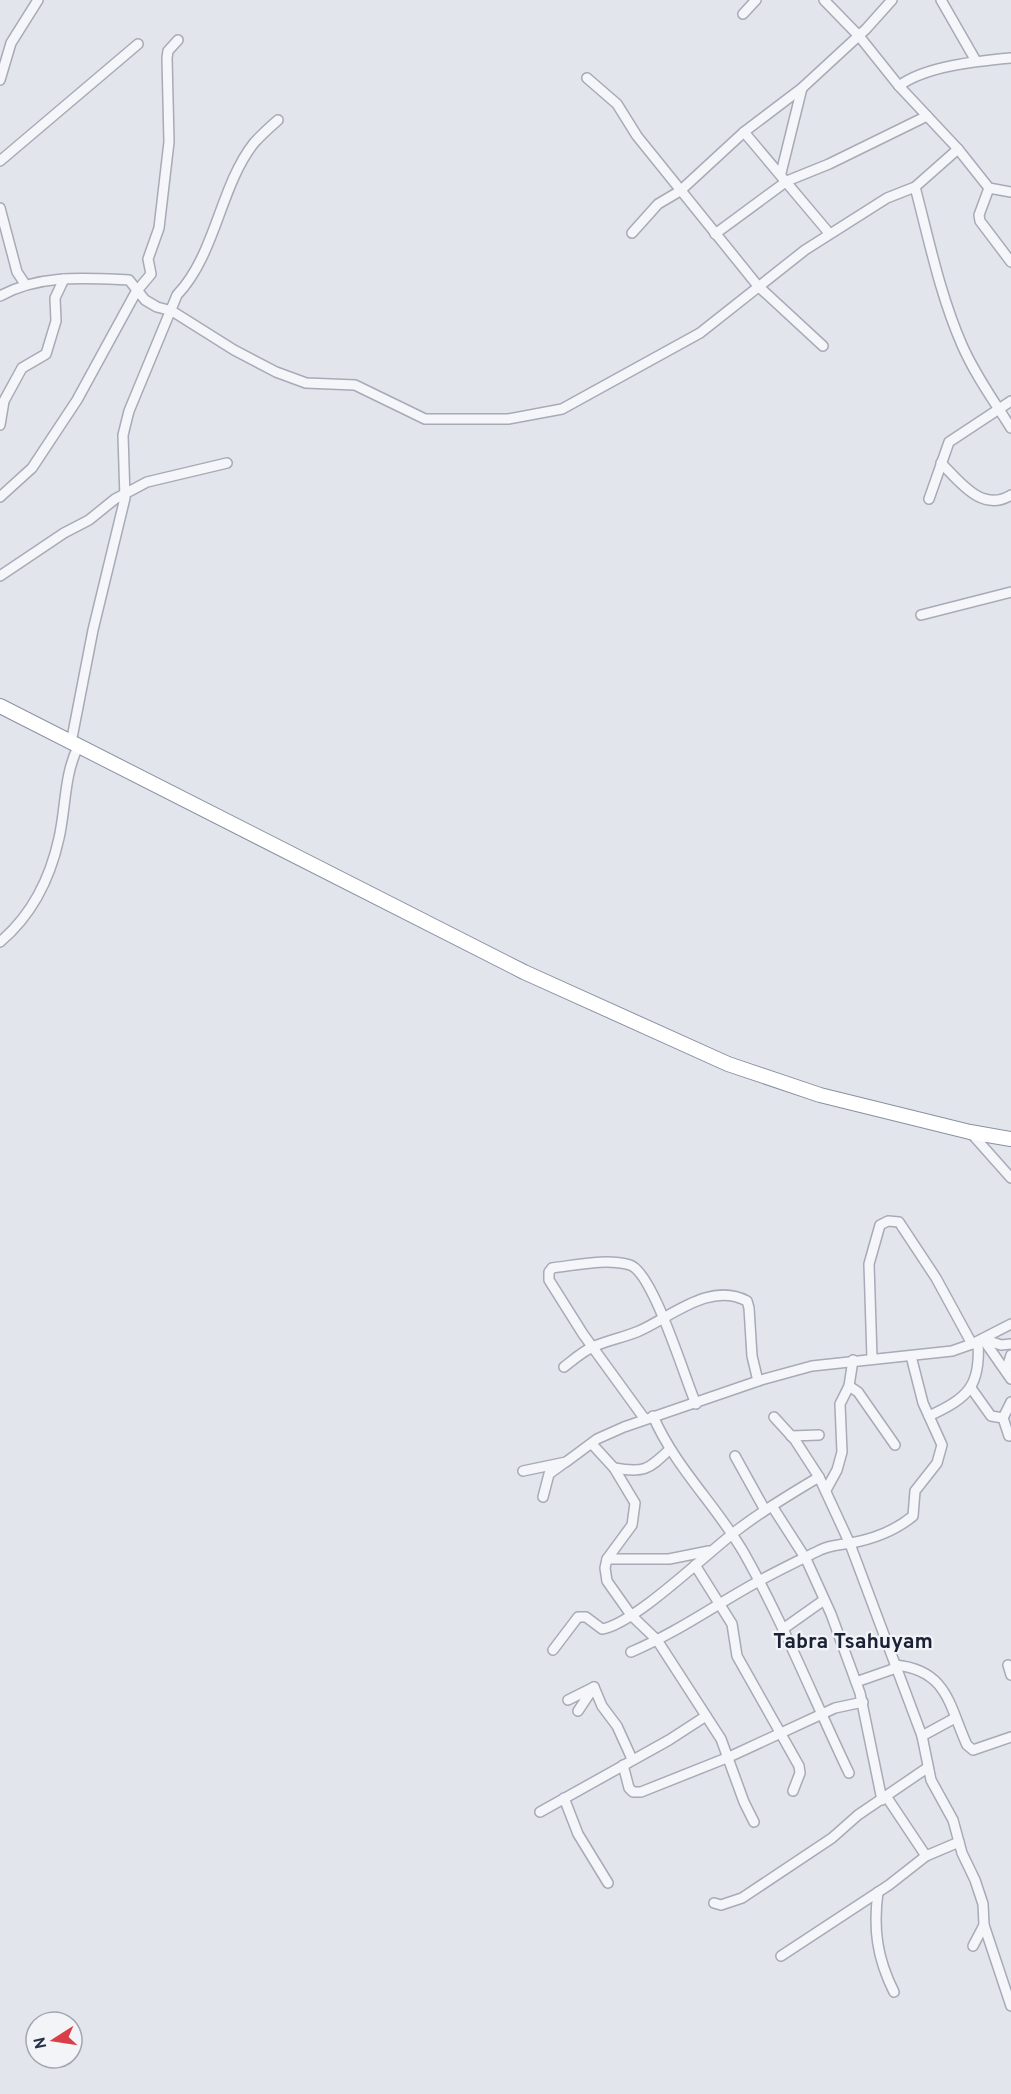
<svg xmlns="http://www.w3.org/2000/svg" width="1011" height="2094" font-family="Overpass,sans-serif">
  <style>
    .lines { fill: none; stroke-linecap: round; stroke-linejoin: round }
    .minor-casing { stroke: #a7abb7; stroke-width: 12 }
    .highway-casing { stroke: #8891a3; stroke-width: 16 }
    .minor { stroke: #f5f6f9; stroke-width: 9 }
    .highway { stroke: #fff; stroke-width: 14 }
    .labels { text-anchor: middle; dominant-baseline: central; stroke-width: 4.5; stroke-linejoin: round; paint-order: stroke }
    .quarter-label { font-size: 21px; font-weight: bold; fill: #1b2236; stroke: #f2f4f8 }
  </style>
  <rect width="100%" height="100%" fill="#e2e5ec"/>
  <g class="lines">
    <defs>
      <g id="minor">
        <polyline points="824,0 859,36 899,86 958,149 989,188 1011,192"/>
        <polyline points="941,0 976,61"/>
        <polyline points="743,14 756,0"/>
        <polyline points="587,78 617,104 637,136 758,286 823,346"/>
        <polyline points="0,80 11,43 38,0"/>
        <path d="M 899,86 C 925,66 978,61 1011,58"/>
        <polyline points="744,132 829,233"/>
        <polyline points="0,161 138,44"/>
        <polyline points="781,173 802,88"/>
        <path d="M 915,187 C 929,240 940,295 962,345 C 975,375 994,401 1011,428"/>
        <polyline points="989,188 979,215 980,221 1011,262"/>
        <polyline points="0,208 17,272 25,284"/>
        <polyline points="632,233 658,204 680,191 744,132 802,88 866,29 892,0"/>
        <polyline points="715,234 787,181 829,164 927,116"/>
        <path d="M 0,296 C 40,274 85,278 129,280 L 145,300 L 157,307 L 172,311 L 234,350 L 276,372 L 306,383 L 355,385 L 425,419 L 508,419 L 562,409 L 700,333 L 805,250 L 887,198 L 915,187 L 958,149"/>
        <polyline points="0,425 4,401 22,368 46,354 56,321 55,298 64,279"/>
        <path d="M 941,463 C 960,482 982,513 1011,495"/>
        <polyline points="0,497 32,468 77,400 136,292 151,274 148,259 159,228 169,142 167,58 168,51 178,40"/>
        <polyline points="929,499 949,442 1011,401"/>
        <polyline points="0,576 64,533 89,520 115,499 147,482 227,463"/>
        <polyline points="921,615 1011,592"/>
        <path d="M 71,743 L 93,630 L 125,498 L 123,435 L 129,411 L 177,295 C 216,254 220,186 254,143 C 261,135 270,127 278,120"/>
        <path d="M 0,942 C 32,915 50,879 59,838 C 66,807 64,775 78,747"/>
        <polyline points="971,1133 1011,1178"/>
        <polyline points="983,1339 1011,1379"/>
        <polyline points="983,1339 1001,1345 1011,1344"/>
        <polyline points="872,1358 869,1264 880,1225 888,1221 899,1222 936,1278 972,1344"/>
        <path d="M 564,1367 C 573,1360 584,1350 595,1346 C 609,1340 625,1337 639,1331 C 671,1317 710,1281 747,1301 L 749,1308 L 752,1356 L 758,1381"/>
        <polyline points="1006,1371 1011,1355"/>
        <polyline points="849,1386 858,1392 895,1445"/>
        <polyline points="971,1388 991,1416 1003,1418 1009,1436"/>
        <path d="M 653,1416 C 675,1467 716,1505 744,1553 C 784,1624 814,1700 849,1773"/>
        <path d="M 929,1416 C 968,1398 981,1386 978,1342"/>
        <polyline points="774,1417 795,1440 819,1477 850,1544 922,1736 931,1780 953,1820 962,1853 975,1880 983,1904 984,1925 1011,2006"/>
        <path d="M 644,1418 L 583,1334 L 549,1280 L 549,1272 L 552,1268 C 577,1265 606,1258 630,1265 C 653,1272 685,1379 696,1404"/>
        <polyline points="1003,1418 1011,1402"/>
        <polyline points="791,1436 819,1435"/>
        <polyline points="592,1444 614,1468 635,1503 632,1525 607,1559 605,1568 607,1581 631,1615 657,1640 721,1739 744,1802 754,1822"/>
        <polyline points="735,1456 765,1510"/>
        <path d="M 614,1468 C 644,1473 648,1470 669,1450"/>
        <polyline points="523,1471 566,1462 597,1439 624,1427 761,1380 812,1366 952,1351 972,1344 1011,1324"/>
        <polyline points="826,1490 837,1470 842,1452 840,1404 849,1386 853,1360"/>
        <polyline points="543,1497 549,1474 564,1463"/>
        <polyline points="772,1506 806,1559 831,1614 860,1693 882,1800"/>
        <polyline points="607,1559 669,1559 709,1551"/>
        <polyline points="695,1565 732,1624 737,1656 799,1766 800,1773 793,1791"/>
        <polyline points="783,1629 824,1600"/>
        <path d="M 553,1650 L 578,1617 L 586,1617 L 602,1629 C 635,1624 710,1550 740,1528 C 765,1509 792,1493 819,1477"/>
        <path d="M 631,1652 C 678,1632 715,1605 759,1581 C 779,1570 800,1560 820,1550 C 831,1545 840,1545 851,1543 C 873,1539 896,1530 913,1516 L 915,1491 L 937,1463 L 942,1445 L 923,1403 L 911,1356"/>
        <path d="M 895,1665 C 948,1670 949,1706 967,1745 L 973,1750 L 1011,1737"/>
        <polyline points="1008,1665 1011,1675"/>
        <polyline points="856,1682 896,1668"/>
        <polyline points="594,1687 602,1706 617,1726 632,1759"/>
        <polyline points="568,1700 594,1687 578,1711"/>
        <polyline points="922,1736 955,1718"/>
        <polyline points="623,1765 629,1788 633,1792 641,1792 729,1757 835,1708 863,1702"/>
        <polyline points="886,1796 926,1856"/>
        <polyline points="564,1798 578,1834 608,1883"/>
        <polyline points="540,1812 669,1740 706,1716"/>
        <path d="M 878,1892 C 873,1929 877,1958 894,1992"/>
        <polyline points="714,1903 721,1905 742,1898 832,1838 858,1815 927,1768"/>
        <polyline points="973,1946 984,1925"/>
        <polyline points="781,1956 889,1885 926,1856 959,1842"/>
      </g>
      <polyline id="highway" points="0,706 524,972 728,1064 820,1095 970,1132 1011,1139"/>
    </defs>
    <!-- minor casing -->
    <use href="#minor" class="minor-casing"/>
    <!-- highway casing -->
    <use href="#highway" class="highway-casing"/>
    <!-- minor -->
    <use href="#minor" class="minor"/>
    <!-- highway -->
    <use href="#highway" class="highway"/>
  </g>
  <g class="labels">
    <!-- quarter labels -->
    <g class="quarter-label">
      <text x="853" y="1642">Tabra Tsahuyam</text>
    </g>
  </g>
  <!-- north arrow -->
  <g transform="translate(54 2040) rotate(258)"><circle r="28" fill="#f2f4f8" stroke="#a2a6b0" stroke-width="1.5"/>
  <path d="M0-4.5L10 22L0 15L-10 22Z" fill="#d83f49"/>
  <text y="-9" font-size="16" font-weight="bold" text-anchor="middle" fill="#293145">N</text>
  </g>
</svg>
